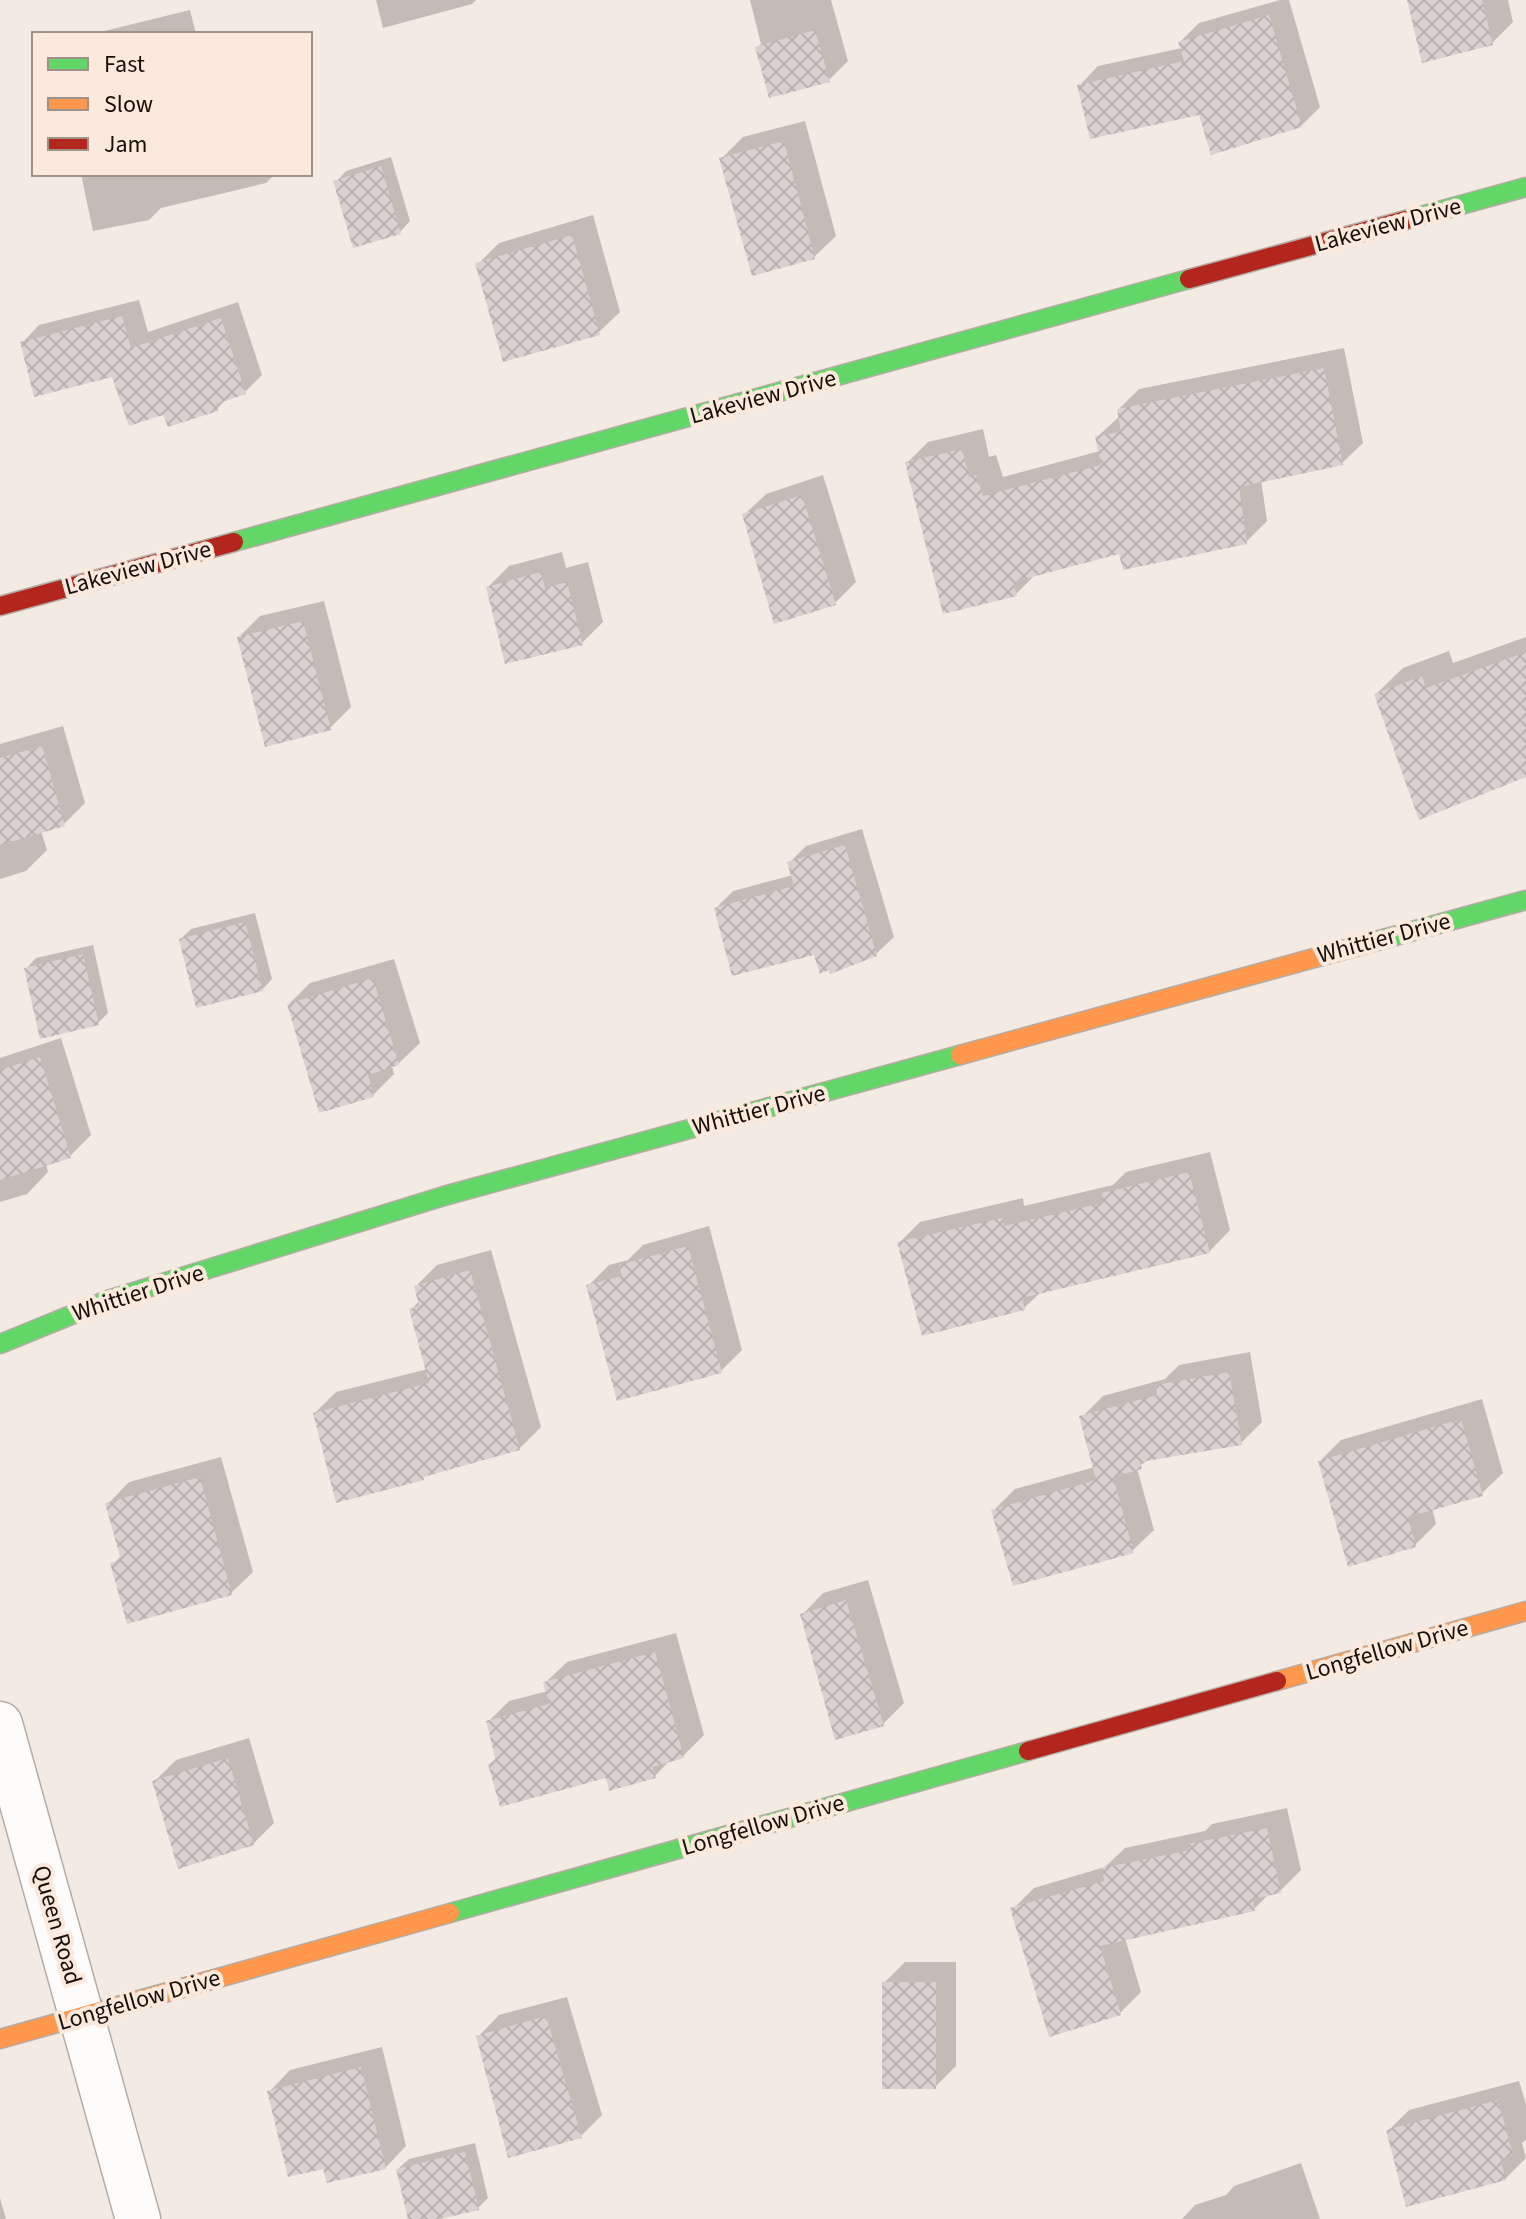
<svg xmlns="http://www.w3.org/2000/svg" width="1526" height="2219" font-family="'Source Sans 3',sans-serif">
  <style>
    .shadow { fill: #0003 }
    .building { fill: url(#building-cross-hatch) }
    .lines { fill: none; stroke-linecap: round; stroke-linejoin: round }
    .street-casing { stroke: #b5aca5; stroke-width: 47 }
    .fast-casing { stroke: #b5aca5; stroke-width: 21 }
    .slow-casing { stroke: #b5aca5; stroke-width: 21 }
    .jam-casing { stroke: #b5aca5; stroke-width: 21 }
    .street { stroke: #fdfcfb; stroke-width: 44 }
    .fast { stroke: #63d668; stroke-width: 18 }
    .slow { stroke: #ff974d; stroke-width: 18 }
    .jam { stroke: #b3261e; stroke-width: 18 }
    .labels { text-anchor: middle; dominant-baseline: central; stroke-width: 8; stroke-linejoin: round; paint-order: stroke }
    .street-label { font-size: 24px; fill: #180e07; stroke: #fbe9dd }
  </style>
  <defs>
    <pattern id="building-cross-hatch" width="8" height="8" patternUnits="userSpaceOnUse" patternTransform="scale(2)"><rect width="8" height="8" fill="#dbd0d0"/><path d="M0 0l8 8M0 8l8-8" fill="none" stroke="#bbb1b1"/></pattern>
  </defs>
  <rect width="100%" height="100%" fill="#f4eae4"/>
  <!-- shadow -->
  <g class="shadow">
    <polygon points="376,0 476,0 472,4 383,28"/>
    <polygon points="750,0 831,0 848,61 829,80 757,47 761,44"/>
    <polygon points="1280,0 1289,0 1320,107 1301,126 1201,112 1080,85 1098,66 1182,48 1180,42 1199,23"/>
    <polygon points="1409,0 1508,0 1513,22 1492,43"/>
    <polygon points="190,10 196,34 92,34"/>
    <polygon points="805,121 836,236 814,257 722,158 743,137"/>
    <polygon points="391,157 410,221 400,232 336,182 346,171"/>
    <polygon points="81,174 275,174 266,183 161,208 149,220 93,231"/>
    <polygon points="593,215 620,312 598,333 478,264 499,243"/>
    <polygon points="139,300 148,332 238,302 262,375 245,392 228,397 217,409 165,412 114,374 22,343 39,325"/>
    <polygon points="1344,348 1363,443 1342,463 1261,480 1267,521 1246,542 1121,552 1036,574 1016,594 907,463 928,442 983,429 989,457 996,455 1003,477 1100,451 1097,437 1120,416 1119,409 1139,389"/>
    <polygon points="823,475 856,582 835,603 744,515 766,494"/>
    <polygon points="562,552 566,568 588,562 603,622 582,643 488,587 509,566"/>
    <polygon points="324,601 351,707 330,728 239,637 260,616"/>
    <polygon points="1526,637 1526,767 1376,694 1403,668 1449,651 1453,663"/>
    <polygon points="63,726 85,803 64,824 41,831 47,850 26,871 0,879 0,744"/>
    <polygon points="862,829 894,937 876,954 816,952 716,908 733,891 793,875 789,863 806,846"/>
    <polygon points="255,913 272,979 262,990 181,939 191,929"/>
    <polygon points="93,945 108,1013 98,1023 26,969 36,958"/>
    <polygon points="394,959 420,1043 398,1064 392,1066 394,1074 373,1095 289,1004 310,983"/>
    <polygon points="61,1038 91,1135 70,1156 46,1164 48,1172 27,1194 0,1202 0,1058"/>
    <polygon points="1210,1152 1230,1230 1209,1252 1041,1292 1024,1308 899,1243 920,1222 1023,1198 1024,1206 1113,1185 1126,1172"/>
    <polygon points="709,1226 742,1350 721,1371 588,1286 609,1265 628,1260 643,1245"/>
    <polygon points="491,1250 541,1427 519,1449 427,1474 423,1478 315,1413 336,1392 428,1369 412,1309 419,1301 416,1286 437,1265"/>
    <polygon points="1250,1352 1262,1422 1241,1443 1149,1459 1137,1468 1154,1530 1132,1551 994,1510 1015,1489 1095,1467 1082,1417 1103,1396 1165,1379 1179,1365"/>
    <polygon points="1482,1399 1503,1473 1481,1494 1432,1508 1436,1524 1415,1545 1320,1461 1341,1440"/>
    <polygon points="221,1457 253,1572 231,1593 113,1564 122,1555 108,1504 129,1482"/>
    <polygon points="868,1580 904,1703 883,1724 802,1615 823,1593"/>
    <polygon points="676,1633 704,1735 683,1756 671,1759 655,1776 607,1776 490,1764 497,1757 488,1722 509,1701 548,1691 545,1683 567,1662"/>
    <polygon points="249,1738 274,1823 253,1844 154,1782 176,1760"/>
    <polygon points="1287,1808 1301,1870 1280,1891 1270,1893 1254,1909 1125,1938 1141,1992 1119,2014 1013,1909 1034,1888 1105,1867 1125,1848 1205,1831 1212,1824"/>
    <polygon points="905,1962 956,1962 956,2066 935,2087 884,1983"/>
    <polygon points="567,1997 602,2115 581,2136 478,2037 499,2015"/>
    <polygon points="382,2047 406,2146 385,2168 325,2167 269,2092 290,2070"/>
    <polygon points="1519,2081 1526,2105 1526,2140 1522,2143 1526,2158 1505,2179 1388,2131 1409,2110"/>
    <polygon points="475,2143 488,2198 478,2208 432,2219 410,2219 398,2169 409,2159"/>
    <polygon points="1301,2163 1320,2219 1182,2219 1195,2205 1226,2195 1234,2186"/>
    <polygon points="0,2198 6,2219 0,2219"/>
  </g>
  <!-- building -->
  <g class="building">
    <polygon points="1407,0 1482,0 1493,45 1422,63"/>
    <polygon points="1269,15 1302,127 1211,155 1199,115 1090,139 1077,85 1184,61 1178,42"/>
    <polygon points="815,30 830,82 769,98 755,47"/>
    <polygon points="784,141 815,259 752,276 719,158"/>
    <polygon points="381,166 401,234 353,248 333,181"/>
    <polygon points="572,235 600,335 503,362 475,263"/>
    <polygon points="122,316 131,348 221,318 246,394 216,404 218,411 168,427 163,415 129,426 112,377 34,397 20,342"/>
    <polygon points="1324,368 1343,465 1239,487 1247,544 1123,570 1119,554 1013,582 1017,596 943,614 905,462 962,449 969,477 976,475 983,496 1101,465 1095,436 1121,432 1117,409"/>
    <polygon points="802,495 836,605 774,624 742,514"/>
    <polygon points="541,572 545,588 567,582 583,645 505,664 486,587"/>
    <polygon points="303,621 331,730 265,747 237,637"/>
    <polygon points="1526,652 1526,777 1419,820 1374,694 1422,676 1426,688"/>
    <polygon points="42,746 65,826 0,845 0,758"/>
    <polygon points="845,845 877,956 830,974 829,970 820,974 814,955 732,976 714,908 794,886 787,862"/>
    <polygon points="245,922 263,991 196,1008 179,939"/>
    <polygon points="83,954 99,1025 40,1039 24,968"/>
    <polygon points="373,978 399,1065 368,1075 374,1097 319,1113 287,1004"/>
    <polygon points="40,1057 71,1158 0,1180 0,1070"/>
    <polygon points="1189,1172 1210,1253 1022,1298 1025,1310 922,1336 897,1242 1002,1218 1004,1226 1102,1203 1102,1193"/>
    <polygon points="688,1246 722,1373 617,1401 586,1285 622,1276 619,1265"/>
    <polygon points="470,1270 520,1450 423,1477 424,1480 336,1503 313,1413 429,1383 409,1309 419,1306 414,1286"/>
    <polygon points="1229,1372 1242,1445 1140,1462 1142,1469 1113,1477 1134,1553 1013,1586 991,1510 1096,1480 1079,1416 1157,1395 1156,1385"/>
    <polygon points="1461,1419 1483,1496 1408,1517 1416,1547 1348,1567 1318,1461"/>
    <polygon points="200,1477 232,1595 127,1624 110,1563 121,1560 105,1503"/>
    <polygon points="846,1600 884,1726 835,1740 800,1614"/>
    <polygon points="655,1652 684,1758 652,1767 656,1778 609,1791 606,1778 500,1807 488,1764 496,1761 486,1721 549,1704 543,1682"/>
    <polygon points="228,1758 254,1845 178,1869 152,1781"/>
    <polygon points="1267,1828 1281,1893 1253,1899 1255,1911 1100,1946 1121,2015 1049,2037 1010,1908 1104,1881 1102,1868 1190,1850 1188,1844"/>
    <rect x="882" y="1982" width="54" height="107"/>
    <polygon points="546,2016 582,2138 508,2158 476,2036"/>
    <polygon points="361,2067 386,2169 327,2183 323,2169 288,2177 267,2091"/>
    <polygon points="1498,2100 1513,2155 1500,2159 1506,2180 1406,2207 1386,2130"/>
    <polygon points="465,2152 479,2210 440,2219 408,2219 396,2169"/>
  </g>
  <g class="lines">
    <defs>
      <polyline id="street" points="0,1724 138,2219"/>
      <g id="fast">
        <polyline points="1406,220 1526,187"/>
        <polyline points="234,542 1189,279"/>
        <polyline points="1336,952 1526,900"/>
        <polyline points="0,1344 108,1300 444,1196 960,1055"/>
        <polyline points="450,1913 1028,1751"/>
      </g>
      <g id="slow">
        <polyline points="960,1055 1336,952"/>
        <polyline points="1277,1681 1526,1611"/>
        <polyline points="0,2039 450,1913"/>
      </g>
      <g id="jam">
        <polyline points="1189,279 1406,220"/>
        <polyline points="0,606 234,542"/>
        <polyline points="1028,1751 1277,1681"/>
      </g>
    </defs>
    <!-- street casing -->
    <use href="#street" class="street-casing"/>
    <!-- fast casing -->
    <use href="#fast" class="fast-casing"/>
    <!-- slow casing -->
    <use href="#slow" class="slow-casing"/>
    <!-- jam casing -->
    <use href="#jam" class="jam-casing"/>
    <!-- street -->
    <use href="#street" class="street"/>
    <!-- fast -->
    <use href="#fast" class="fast"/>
    <!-- slow -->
    <use href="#slow" class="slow"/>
    <!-- jam -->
    <use href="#jam" class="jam"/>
  </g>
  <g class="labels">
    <!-- street labels -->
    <g class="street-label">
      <text transform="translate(1388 225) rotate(-15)">Lakeview Drive</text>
      <text transform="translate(763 397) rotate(-15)">Lakeview Drive</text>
      <text transform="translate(138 568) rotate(-15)">Lakeview Drive</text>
      <text transform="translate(1384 938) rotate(-15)">Whittier Drive</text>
      <text transform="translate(759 1110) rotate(-15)">Whittier Drive</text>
      <text transform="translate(138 1293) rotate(-18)">Whittier Drive</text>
      <text transform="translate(1387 1650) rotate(-16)">Longfellow Drive</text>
      <text transform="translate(763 1825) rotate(-16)">Longfellow Drive</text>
      <text transform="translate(57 1925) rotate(74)">Queen Road</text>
      <text transform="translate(139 2000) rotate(-16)">Longfellow Drive</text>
    </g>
  </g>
  <!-- legend -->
  <rect x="32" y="32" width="280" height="144" fill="#fbe9dd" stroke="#a09187" stroke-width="2"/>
  <rect x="48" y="58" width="40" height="12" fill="#63d668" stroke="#a09187" stroke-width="2"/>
  <text x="104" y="72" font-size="24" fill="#180e07">Fast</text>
  <rect x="48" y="98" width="40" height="12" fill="#ff974d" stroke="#a09187" stroke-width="2"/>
  <text x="104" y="112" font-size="24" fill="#180e07">Slow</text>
  <rect x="48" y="138" width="40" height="12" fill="#b3261e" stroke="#a09187" stroke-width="2"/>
  <text x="104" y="152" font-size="24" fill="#180e07">Jam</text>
</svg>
